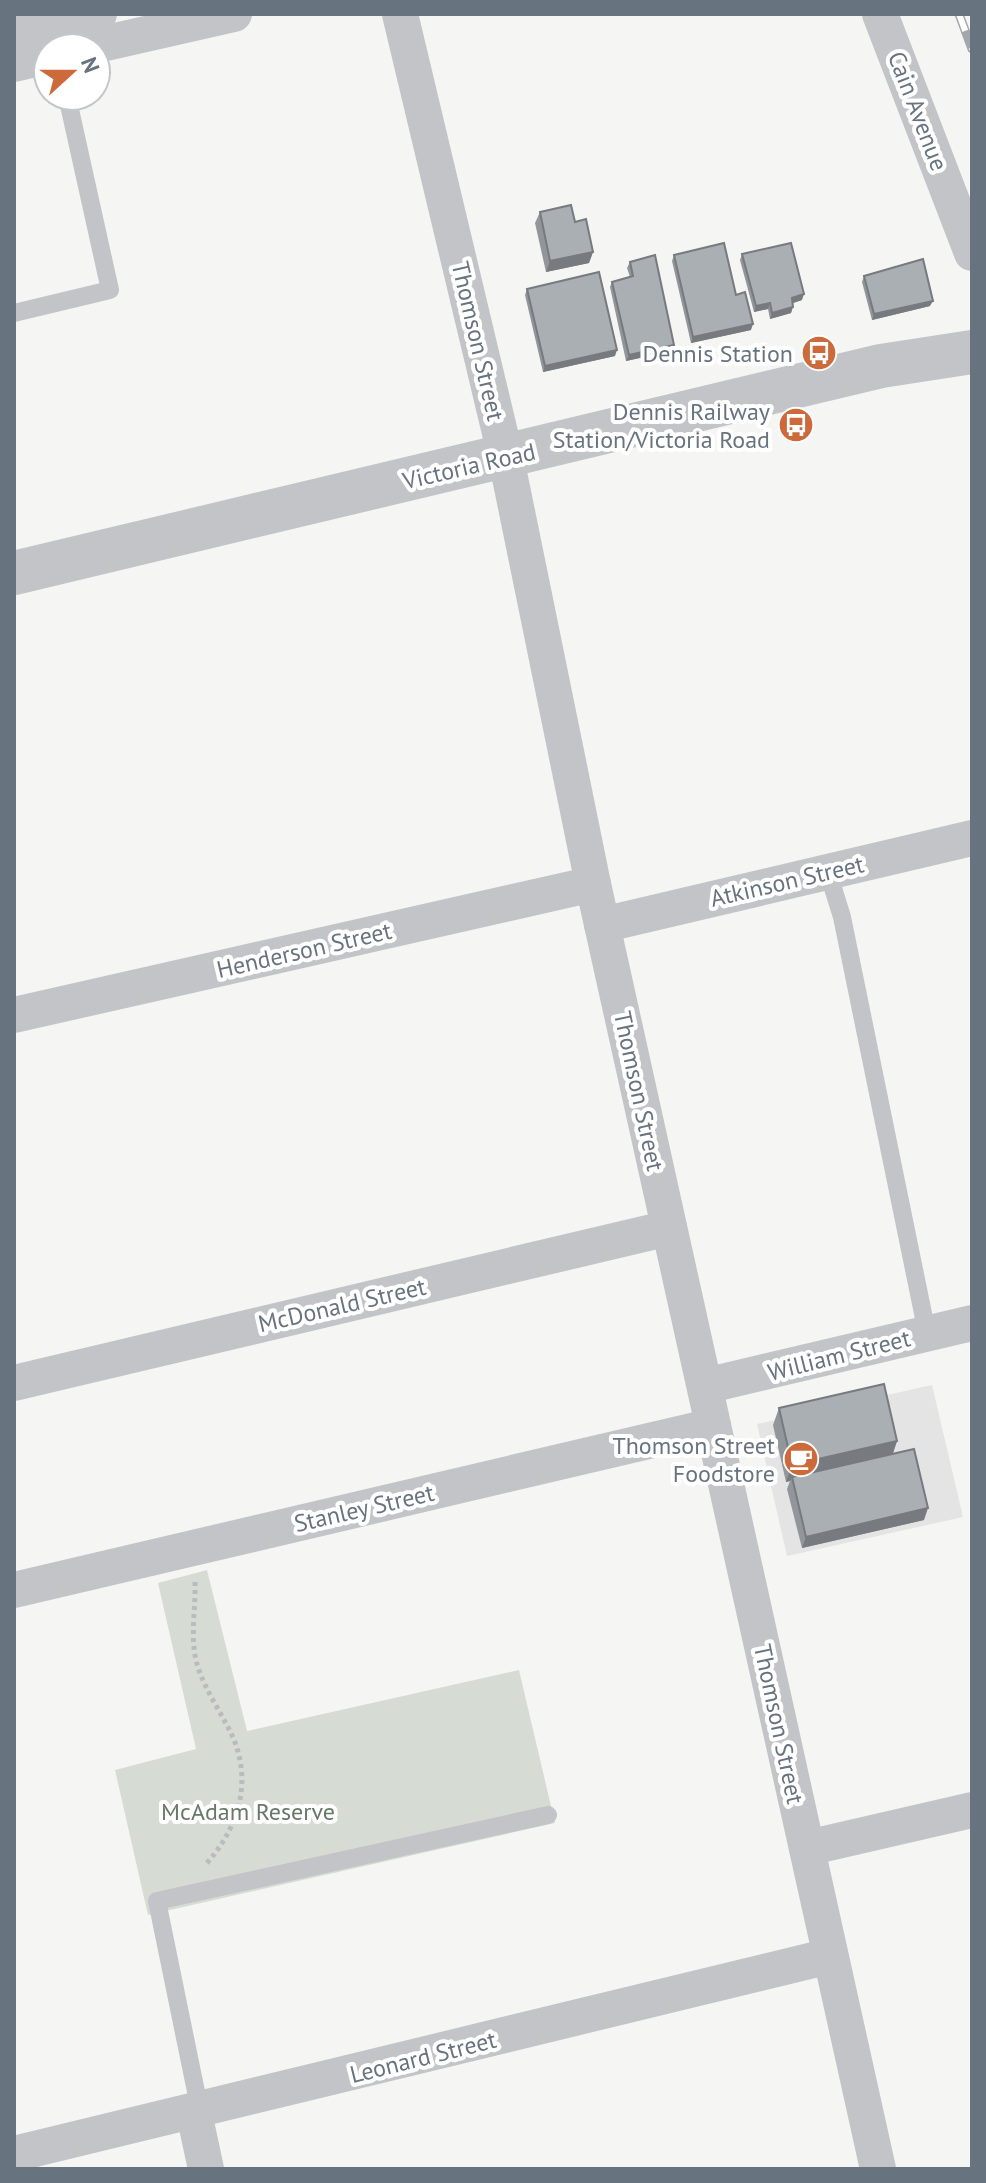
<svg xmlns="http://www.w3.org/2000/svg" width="986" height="2183" font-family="'PT Sans',sans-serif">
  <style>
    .built { fill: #e3e4e3 }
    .green { fill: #d6dcd4 }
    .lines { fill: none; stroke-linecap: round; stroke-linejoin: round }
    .path { stroke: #b9bbbe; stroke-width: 5; stroke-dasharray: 4 4; stroke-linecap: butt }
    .service { stroke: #c2c4c7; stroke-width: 18 }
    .minor { stroke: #c2c4c7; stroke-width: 36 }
    .tertiary { stroke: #c2c4c7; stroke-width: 44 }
    .rail-casing { stroke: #a3a7ac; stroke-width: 9 }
    .rail { stroke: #fff; stroke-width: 6; stroke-dasharray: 18; stroke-linecap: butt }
    .wall { fill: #92969b }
    .shaded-wall { fill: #777a7e }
    .building { fill: #aaafb4; stroke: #777a7e; stroke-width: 2 }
    .labels { text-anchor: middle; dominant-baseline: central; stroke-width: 8; stroke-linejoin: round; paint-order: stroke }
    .street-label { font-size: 24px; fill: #687380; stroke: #fff }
    .poi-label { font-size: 24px; fill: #687380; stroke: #fff; text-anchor: end }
    .park-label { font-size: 24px; fill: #687866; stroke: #fff }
  </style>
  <rect width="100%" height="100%" fill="#f5f5f3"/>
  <!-- built -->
  <polygon class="built" points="932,1385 963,1517 787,1556 757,1424"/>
  <!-- green -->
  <polygon class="green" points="207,1570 247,1731 519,1670 555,1823 148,1915 115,1770 196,1749 158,1583"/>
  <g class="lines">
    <!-- path -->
    <path class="path" d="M 195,1582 C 196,1613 188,1642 200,1673 C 208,1694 221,1713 231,1733 C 253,1780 240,1825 207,1863"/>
    <!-- service -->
    <g class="service">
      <polyline points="14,313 110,290 67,96"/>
      <polyline points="828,872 842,917 927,1333"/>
      <polyline points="200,2111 157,1901 548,1815"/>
    </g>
    <!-- minor -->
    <g class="minor">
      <polyline points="400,14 506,458 593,884 878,2169"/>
      <polyline points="880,14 972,253"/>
      <polyline points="14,32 99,14"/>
      <polyline points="84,48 234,14"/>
      <polyline points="14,64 48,56"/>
      <polyline points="602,925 972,838"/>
      <polyline points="14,1015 593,884"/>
      <polyline points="14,1383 669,1228"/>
      <polyline points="705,1386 972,1323"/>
      <polyline points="14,1590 713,1426"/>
      <polyline points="807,1848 972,1810"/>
      <polyline points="194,2113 206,2169"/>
      <polyline points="14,2154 830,1956"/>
    </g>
    <!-- tertiary -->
    <polyline class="tertiary" points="14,573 881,366 972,352"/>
    <defs>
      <polyline id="rail" points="959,14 972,49"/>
    </defs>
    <!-- rail casing -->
    <use href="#rail" class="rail-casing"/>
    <!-- rail -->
    <use href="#rail" class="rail"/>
  </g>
  <!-- wall -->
  <g class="wall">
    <polygon points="540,212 575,222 593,252 589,263 546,272 535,223"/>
    <polygon points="742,254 802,300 793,303 791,313 770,319 768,309 754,312 740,260"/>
    <polygon points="674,255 736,295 751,330 691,343 672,261"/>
    <polygon points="630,262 674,345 672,351 626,361 610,287 612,282 630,277 627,268"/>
    <polygon points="864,276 930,306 872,320 862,282"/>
    <polygon points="527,289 615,356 543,372 525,295"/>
    <polygon points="779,1408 897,1441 893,1454 924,1520 802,1548 787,1489 790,1481 786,1482 773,1425"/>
  </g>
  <!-- shaded-wall -->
  <g class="shaded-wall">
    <polygon points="593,252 589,263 546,272 550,261"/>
    <polygon points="804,294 802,300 790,304 792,298"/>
    <polygon points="933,301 930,306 872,320 874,314"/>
    <polygon points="770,303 768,309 754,312 756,306"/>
    <polygon points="793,307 791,313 770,319 772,313"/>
    <polygon points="753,324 751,330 691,343 693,337"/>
    <polygon points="674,345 672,351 626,361 629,355"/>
    <polygon points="617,350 615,356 543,372 545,366"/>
    <polygon points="897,1441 891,1458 792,1477 790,1481 786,1482 792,1465"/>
    <polygon points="928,1508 924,1520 802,1548 806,1537"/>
  </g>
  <!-- building -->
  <g class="building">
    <polygon points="571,205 575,222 586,219 593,252 550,261 540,212"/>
    <polygon points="724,243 736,295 745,292 753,324 693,337 674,255"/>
    <polygon points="791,243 804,294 792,298 793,307 772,313 770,303 756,306 742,254"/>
    <polygon points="655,255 674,345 629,355 612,282 633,276 630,262"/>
    <polygon points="923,259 933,301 874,314 864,276"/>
    <polygon points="599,272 617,350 545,366 527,289"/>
    <polygon points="884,1384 897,1441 792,1465 779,1408"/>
    <polygon points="914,1449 928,1508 806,1537 792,1477"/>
  </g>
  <!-- icons -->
  <defs>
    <symbol id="bus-disc" viewBox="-11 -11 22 22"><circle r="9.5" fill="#cc6a3c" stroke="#fff"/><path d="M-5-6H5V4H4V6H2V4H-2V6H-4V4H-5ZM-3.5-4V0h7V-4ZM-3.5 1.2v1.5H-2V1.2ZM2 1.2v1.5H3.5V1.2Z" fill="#fff"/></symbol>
    <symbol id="cafe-disc" viewBox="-11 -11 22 22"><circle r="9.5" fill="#cc6a3c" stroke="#fff"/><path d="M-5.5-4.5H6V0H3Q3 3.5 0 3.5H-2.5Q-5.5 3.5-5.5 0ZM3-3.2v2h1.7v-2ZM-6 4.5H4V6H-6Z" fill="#fff"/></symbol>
  </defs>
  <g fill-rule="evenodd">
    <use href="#bus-disc" x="799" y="333" width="40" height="40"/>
    <use href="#bus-disc" x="776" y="405" width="40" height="40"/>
    <use href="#cafe-disc" x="781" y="1439" width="40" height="40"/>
  </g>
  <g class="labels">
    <!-- street labels -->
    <g class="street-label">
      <text transform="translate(918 111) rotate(69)">Cain Avenue</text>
      <text transform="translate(478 341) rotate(77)">Thomson Street</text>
      <text transform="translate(469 466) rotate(-13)">Victoria Road</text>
      <text transform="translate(787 881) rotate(-13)">Atkinson Street</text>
      <text transform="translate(304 950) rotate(-13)">Henderson Street</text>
      <text transform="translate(639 1091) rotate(78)">Thomson Street</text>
      <text transform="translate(342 1305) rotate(-13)">McDonald Street</text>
      <text transform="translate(839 1355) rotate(-14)">William Street</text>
      <text transform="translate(364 1508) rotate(-13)">Stanley Street</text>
      <text transform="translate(779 1724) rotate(78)">Thomson Street</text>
      <text transform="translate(423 2057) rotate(-14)">Leonard Street</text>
    </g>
    <!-- poi labels -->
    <g class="poi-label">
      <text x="793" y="353">Dennis Station</text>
      <text x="770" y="411">Dennis Railway<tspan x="770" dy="28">Station/Victoria Road</tspan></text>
      <text x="775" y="1445">Thomson Street<tspan x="775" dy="28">Foodstore</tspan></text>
    </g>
    <!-- park labels -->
    <g class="park-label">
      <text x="248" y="1811">McAdam Reserve</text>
    </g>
  </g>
  <!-- border -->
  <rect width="986" height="2183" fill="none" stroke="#687380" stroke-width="32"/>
  <!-- north arrow -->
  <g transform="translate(72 72) rotate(69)"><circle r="38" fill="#ffffff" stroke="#c3c7cc" stroke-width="2"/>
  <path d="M0-6L14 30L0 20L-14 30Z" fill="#cc6a3c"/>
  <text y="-12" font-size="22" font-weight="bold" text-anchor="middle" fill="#687380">N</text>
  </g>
</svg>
